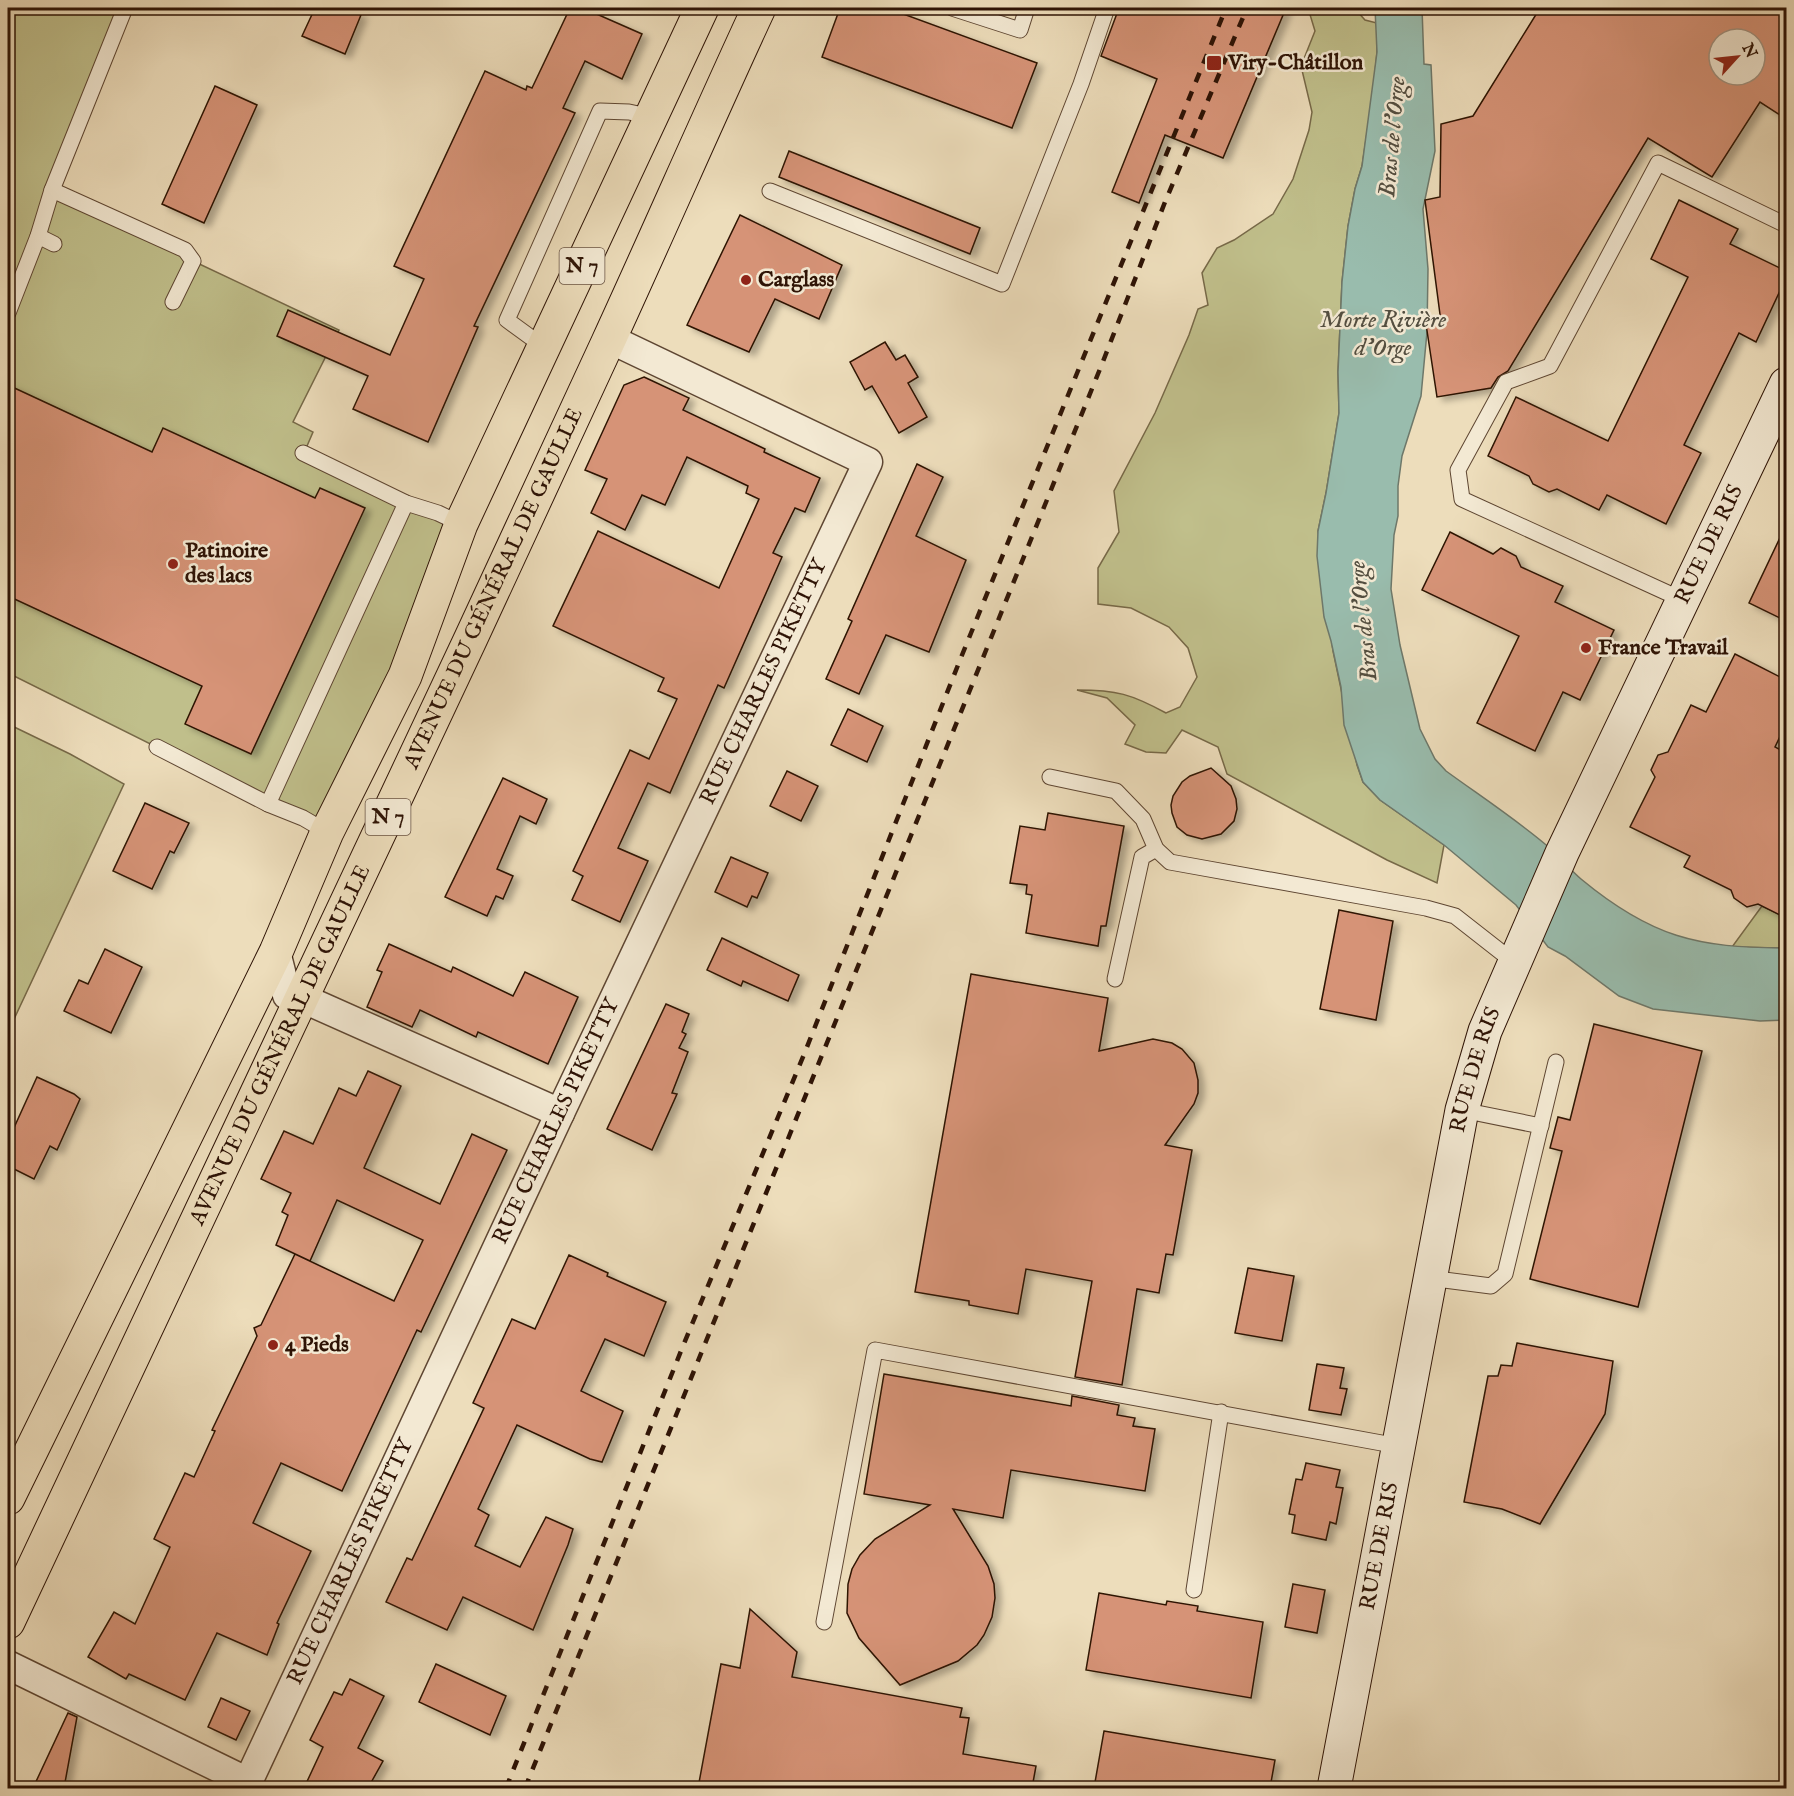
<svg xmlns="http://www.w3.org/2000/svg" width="1794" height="1796" font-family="'IM FELL English',serif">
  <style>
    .green { fill: #c0bf8b; stroke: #776948; stroke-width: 1.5 }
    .water { fill: #99bcad; stroke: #6e786a; stroke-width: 1.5 }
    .building { fill: #d69377; stroke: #2e1305; stroke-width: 1.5; fill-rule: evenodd; filter: url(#shadow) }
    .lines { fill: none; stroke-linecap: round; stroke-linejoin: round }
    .lane-casing { stroke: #5e4632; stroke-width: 17 }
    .street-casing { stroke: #5e4632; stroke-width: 31 }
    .secondary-casing { stroke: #2e1305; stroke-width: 35 }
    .primary-casing { stroke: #2e1305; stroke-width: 35 }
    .lane { stroke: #f3e9d3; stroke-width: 15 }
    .street { stroke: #f3e9d3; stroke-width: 28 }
    .secondary { stroke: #f3e9d3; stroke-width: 33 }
    .primary { stroke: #edddbb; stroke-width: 33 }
    .rail { stroke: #2e1305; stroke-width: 4.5; stroke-dasharray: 10 10; stroke-linecap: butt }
    .poi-dot { fill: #8f2418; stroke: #f3e9d3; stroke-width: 2 }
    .labels { text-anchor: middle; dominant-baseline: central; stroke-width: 5; stroke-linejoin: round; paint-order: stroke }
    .shield { fill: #f3e9d3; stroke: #695343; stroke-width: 1.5 }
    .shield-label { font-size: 21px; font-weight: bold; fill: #2e1305 }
    .poi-label { font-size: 22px; font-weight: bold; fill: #2e1305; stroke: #f3e9d3; text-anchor: start }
    .street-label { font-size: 22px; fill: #2e1305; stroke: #f3e9d3 }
    .water-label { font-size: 24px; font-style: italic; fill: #534e40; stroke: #f3e9d3 }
  </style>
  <defs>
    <filter id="shadow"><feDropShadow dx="6" dy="4" stdDeviation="3" flood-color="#0004"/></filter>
  </defs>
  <rect width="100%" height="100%" fill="#edddbb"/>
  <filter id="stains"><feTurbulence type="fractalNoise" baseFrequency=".00333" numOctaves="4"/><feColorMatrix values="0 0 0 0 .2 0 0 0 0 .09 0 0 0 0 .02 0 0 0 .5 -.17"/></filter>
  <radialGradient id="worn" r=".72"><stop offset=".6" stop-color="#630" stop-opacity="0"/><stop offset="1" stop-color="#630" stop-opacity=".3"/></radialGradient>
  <!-- green -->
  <g class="green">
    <polygon points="8,8 125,8 52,190 193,261 339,330 293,422 313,432 304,453 461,524 327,832 8,673"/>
    <path d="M 1308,8 L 1351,8 L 1356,10 L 1365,20 L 1377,23 L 1377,52 L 1373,93 L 1362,166 L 1355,189 L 1348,226 L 1342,282 L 1338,372 L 1339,413 L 1326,493 L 1318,531 L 1333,651 L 1357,765 L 1363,782 L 1380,800 L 1444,845 L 1437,883 L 1387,860 L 1227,774 L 1218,747 L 1182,730 L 1166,753 L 1146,752 L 1125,744 L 1135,725 L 1107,698 L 1077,690 C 1117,690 1131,694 1166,713 L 1180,707 L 1197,677 L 1188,648 L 1169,627 L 1131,608 L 1098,604 L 1098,568 L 1119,532 L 1114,491 L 1155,413 L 1189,335 L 1198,309 L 1208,305 L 1202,273 L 1217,248 L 1234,240 L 1273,214 L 1293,179 L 1309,130 L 1312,112 L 1301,66 L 1315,31 Z"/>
    <polygon points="8,724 70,754 124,784 8,1032"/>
    <polygon points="1762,906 1786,918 1786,948 1732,947"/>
  </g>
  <!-- water -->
  <path class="water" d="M 1375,8 L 1422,8 L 1424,64 L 1431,65 L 1435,151 L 1423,209 L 1428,269 L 1427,332 L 1421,396 L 1402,456 L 1398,486 L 1398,516 L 1394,535 L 1391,589 L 1400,645 L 1420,729 L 1435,759 L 1446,771 C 1479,795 1514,818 1545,844 C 1558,854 1568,868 1581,879 C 1651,937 1697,948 1786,948 L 1786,1020 L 1760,1021 L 1653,1009 L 1619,996 L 1565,956 L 1548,947 L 1516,905 L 1444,845 L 1380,800 L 1363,782 L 1344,725 L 1341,687 L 1331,641 L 1324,617 L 1317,556 L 1318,531 L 1326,493 L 1339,413 L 1338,372 L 1342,282 L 1348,226 L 1355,189 L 1362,166 L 1377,52 Z"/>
  <!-- building -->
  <g class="building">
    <polygon points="315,8 345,8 361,15 345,54 302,36"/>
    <polygon points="570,8 583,8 642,34 622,79 585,61 563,108 575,113 474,326 478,327 428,442 353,409 368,376 277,336 288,310 390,355 424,279 394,266 485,71 526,90 527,86 532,88"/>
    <polygon points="840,8 887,8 1037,63 1012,128 822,57"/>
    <polygon points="1119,8 1286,8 1223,158 1165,135 1139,203 1112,192 1157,79 1101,56"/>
    <path d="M 1540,8 L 1786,8 L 1786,119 L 1760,102 L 1712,177 L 1648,138 L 1508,371 L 1498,377 L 1491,388 L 1437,397 L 1426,324 L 1441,322 L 1425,200 L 1440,197 L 1441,124 L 1473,116 ZM 1719,39 L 1755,39 L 1755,75 L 1719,75 Z"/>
    <polygon points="215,86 257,105 204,223 162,204"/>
    <polygon points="789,151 980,228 970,254 779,177"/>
    <polygon points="1679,200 1738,229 1730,244 1786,271 1786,278 1756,342 1739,333 1684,445 1701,453 1666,524 1607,495 1599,510 1557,489 1549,492 1533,484 1529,476 1488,456 1516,397 1608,441 1688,277 1651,259"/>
    <polygon points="740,215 842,265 819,319 775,299 749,352 687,325"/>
    <polygon points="885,342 896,360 905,355 918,377 908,383 927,417 899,433 872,386 865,390 850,362"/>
    <polygon points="644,377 689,398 683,410 765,449 764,452 820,478 805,512 795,508 773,553 782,557 724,688 718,685 670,793 648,783 618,848 648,861 620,922 572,900 583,876 573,871 630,750 649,759 677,699 658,691 664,678 553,626 598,531 719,588 759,499 746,493 748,486 687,457 665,505 642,495 625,530 591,513 607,479 585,470 624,385"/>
    <polygon points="8,385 152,452 163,428 315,498 320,488 365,508 251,754 185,724 202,686 8,596"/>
    <polygon points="917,464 943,477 916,536 966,560 929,652 886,635 859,694 826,679 852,621 848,619"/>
    <polygon points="1786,525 1786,621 1749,603"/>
    <polygon points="1450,532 1493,554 1501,548 1516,556 1521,567 1563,586 1555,602 1614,630 1580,700 1563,692 1535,751 1477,723 1519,636 1422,590"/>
    <polygon points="1735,654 1786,680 1786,724 1775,747 1786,753 1786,918 1758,904 1747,907 1734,898 1731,890 1684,867 1690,856 1630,827 1655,777 1651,770 1658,755 1668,752 1691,705 1706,712"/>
    <polygon points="848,709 883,726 867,762 831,745"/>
    <polygon points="1211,768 1231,786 1236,799 1237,809 1234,821 1221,834 1202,839 1187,835 1177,827 1172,813 1171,805 1173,796 1182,782 1190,776"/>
    <polygon points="787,771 818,786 801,821 770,806"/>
    <polygon points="503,778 547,799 536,824 520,816 497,869 513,876 503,899 496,896 487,916 445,897"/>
    <polygon points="145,803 189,823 174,853 170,851 152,889 113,871"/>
    <polygon points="1048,813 1124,826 1106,926 1101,926 1098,946 1026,933 1032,895 1026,894 1027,885 1010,883 1020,826 1045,830"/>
    <polygon points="731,857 768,873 757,898 752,896 747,907 715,892"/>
    <polygon points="1339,910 1393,921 1376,1020 1320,1009"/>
    <polygon points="722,938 799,975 788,1001 743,981 741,986 707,970"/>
    <polygon points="389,944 451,972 453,967 513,996 525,972 578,997 548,1064 478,1032 476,1037 420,1010 412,1027 367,1007 382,972 377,970"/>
    <polygon points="105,949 142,967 111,1033 64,1011 79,980 88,984"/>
    <polygon points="971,974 1108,998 1099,1051 1153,1039 1172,1043 1182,1049 1194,1063 1198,1080 1198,1093 1194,1104 1165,1145 1192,1150 1173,1255 1166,1254 1159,1293 1137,1289 1122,1385 1075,1377 1092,1281 1026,1269 1018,1314 969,1305 969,1301 915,1292"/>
    <polygon points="666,1004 689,1014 682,1032 686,1034 679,1048 688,1052 672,1093 677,1094 652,1150 607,1129"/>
    <polygon points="1594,1024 1702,1051 1638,1307 1530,1279 1562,1151 1550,1148 1558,1117 1570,1120"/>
    <polygon points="368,1071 401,1086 364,1168 440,1204 472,1134 507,1150 421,1332 417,1330 342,1491 281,1463 253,1523 311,1551 277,1623 279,1624 267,1655 217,1633 185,1700 129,1674 126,1679 88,1657 114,1612 135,1624 170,1547 154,1539 185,1473 194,1477 215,1431 212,1430 257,1336 254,1328 261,1325 295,1254 394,1301 423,1240 337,1200 310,1261 276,1245 288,1215 282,1212 291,1193 261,1179 284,1131 313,1144 339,1088 356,1096"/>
    <polygon points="37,1077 74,1094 80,1099 57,1150 50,1146 34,1179 8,1166 8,1141"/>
    <polygon points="569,1255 608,1273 607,1276 666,1302 644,1356 605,1339 581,1391 623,1411 602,1462 590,1459 517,1425 478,1509 489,1515 475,1546 520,1567 546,1517 573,1529 568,1545 533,1630 463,1597 447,1630 386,1602 407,1558 412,1560 484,1408 473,1403 512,1319 535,1329"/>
    <polygon points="1248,1268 1294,1276 1282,1341 1235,1333"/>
    <polygon points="1517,1343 1613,1361 1605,1414 1540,1524 1502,1509 1464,1502 1488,1376 1498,1376 1501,1365 1512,1366"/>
    <polygon points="1317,1364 1344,1368 1340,1388 1347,1389 1341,1415 1309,1410"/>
    <polygon points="884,1374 1071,1406 1072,1396 1119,1405 1117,1415 1135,1418 1133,1426 1155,1429 1145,1491 1011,1470 1003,1518 953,1509 988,1566 994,1584 995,1598 992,1617 984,1635 977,1645 958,1661 900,1685 859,1638 847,1613 848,1584 852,1569 860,1555 875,1539 930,1505 864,1494"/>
    <polygon points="1306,1463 1340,1470 1336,1487 1343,1488 1336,1524 1330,1522 1326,1540 1292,1533 1295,1515 1289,1514 1296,1479 1302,1480"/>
    <polygon points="1293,1584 1325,1590 1317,1633 1285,1627"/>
    <polygon points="1099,1593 1166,1605 1167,1601 1198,1606 1197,1611 1263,1622 1251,1698 1086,1670"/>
    <polygon points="750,1609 797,1652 792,1677 962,1708 960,1717 969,1718 963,1754 1036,1766 1032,1788 698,1788 721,1664 740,1668"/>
    <polygon points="436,1664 506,1696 490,1735 419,1702"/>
    <polygon points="350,1679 384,1696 358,1748 383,1761 368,1788 304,1788 323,1747 310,1740 334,1692 342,1695"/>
    <polygon points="221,1698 250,1711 236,1740 208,1727"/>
    <polygon points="68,1713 77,1717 64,1788 33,1788"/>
    <polygon points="1104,1731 1275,1760 1270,1788 1094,1788"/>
  </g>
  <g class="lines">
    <defs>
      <g id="lane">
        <polyline points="952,8 1020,30 1027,8"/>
        <polyline points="52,190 185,250 193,261 173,302"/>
        <polyline points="770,191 1002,284 1081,84 1107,8"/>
        <polyline points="38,236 54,244"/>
        <polyline points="8,313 38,236 52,190 125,8"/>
        <polyline points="544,347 507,320 600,111 629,112 652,117"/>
        <polyline points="303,453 406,503 438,513 461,524"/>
        <polyline points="1683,600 1462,499 1458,470 1506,382 1550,366 1658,163 1786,225"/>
        <polyline points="157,747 268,804 303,818 327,832"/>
        <polyline points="1050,777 1116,791 1143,819 1156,849 1170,862 1426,908 1455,916 1515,963"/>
        <polyline points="268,804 406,503"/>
        <polyline points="1115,979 1142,857 1156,849"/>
        <polyline points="1462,1110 1541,1126"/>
        <polyline points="1429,1278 1491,1286 1505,1274 1556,1062"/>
        <polyline points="1194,1590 1221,1412"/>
        <polyline points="824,1622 875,1350 1398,1446"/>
      </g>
      <g id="street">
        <polyline points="276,952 287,995 304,999 560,1113"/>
        <path id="s1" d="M 8,1665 L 248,1782 L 560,1113 L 868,462 L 610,339"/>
      </g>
      <g id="secondary">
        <path id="s2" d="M 1334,1788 L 1462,1110 L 1485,1031 L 1562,853 L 1786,384"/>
      </g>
      <g id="primary">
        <polyline points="8,1498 276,952 327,832 405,676 461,524 702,8"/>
        <path id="s3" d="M 8,1622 C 210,1196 411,770 608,342 C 659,231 708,118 759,8"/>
      </g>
    </defs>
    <!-- lane casing -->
    <use href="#lane" class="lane-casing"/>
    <!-- street casing -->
    <use href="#street" class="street-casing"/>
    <!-- secondary casing -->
    <use href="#secondary" class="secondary-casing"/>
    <!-- primary casing -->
    <use href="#primary" class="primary-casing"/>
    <!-- lane -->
    <use href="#lane" class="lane"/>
    <!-- street -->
    <use href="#street" class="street"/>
    <!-- secondary -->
    <use href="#secondary" class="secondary"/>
    <!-- primary -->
    <use href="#primary" class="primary"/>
    <!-- rail -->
    <g class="rail">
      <polyline points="506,1788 683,1346 805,1052 960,660 1226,8"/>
      <polyline points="525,1788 1102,364 1165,202 1247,8"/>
    </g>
  </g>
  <!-- markers -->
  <g class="poi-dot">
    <rect x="1206" y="55" width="16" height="16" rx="3"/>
    <circle cx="746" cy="280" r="6"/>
    <circle cx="173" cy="564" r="6"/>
    <circle cx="1586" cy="648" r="6"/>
    <circle cx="273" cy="1345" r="6"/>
  </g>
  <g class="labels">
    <!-- shield labels -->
    <g class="shield">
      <rect x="559.5" y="248" width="45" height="36" rx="4.5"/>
      <rect x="365.5" y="799" width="45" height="36" rx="4.5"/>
    </g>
    <g class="shield-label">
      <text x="582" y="266">N 7</text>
      <text x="388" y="817">N 7</text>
    </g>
    <!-- poi labels -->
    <g class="poi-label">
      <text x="1228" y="63">Viry-Châtillon</text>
      <text x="758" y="280">Carglass</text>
      <text x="185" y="551">Patinoire<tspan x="185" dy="25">des lacs</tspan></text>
      <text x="1598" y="648">France Travail</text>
      <text x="285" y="1345">4 Pieds</text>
    </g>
    <!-- street labels -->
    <g class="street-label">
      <text stroke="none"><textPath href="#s2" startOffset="1308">RUE DE RIS</textPath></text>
      <text stroke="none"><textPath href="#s3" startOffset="1142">AVENUE DU GÉNÉRAL DE GAULLE</textPath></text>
      <text stroke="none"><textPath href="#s1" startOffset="1482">RUE CHARLES PIKETTY</textPath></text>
      <text stroke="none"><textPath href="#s3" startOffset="638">AVENUE DU GÉNÉRAL DE GAULLE</textPath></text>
      <text stroke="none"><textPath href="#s2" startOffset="732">RUE DE RIS</textPath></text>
      <text stroke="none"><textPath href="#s1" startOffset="996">RUE CHARLES PIKETTY</textPath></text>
      <text stroke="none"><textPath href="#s2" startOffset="246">RUE DE RIS</textPath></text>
      <text stroke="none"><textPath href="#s1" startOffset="510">RUE CHARLES PIKETTY</textPath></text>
    </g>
    <!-- water labels -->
    <g class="water-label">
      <text transform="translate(1393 137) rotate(-85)">Bras de l'Orge</text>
      <text x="1383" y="320">Morte Rivière<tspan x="1383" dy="28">d'Orge</tspan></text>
      <text transform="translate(1364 621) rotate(-96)">Bras de l'Orge</text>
    </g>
  </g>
  <!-- margin -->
  <rect width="1794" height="1796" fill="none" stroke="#edddbb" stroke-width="30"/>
  <rect x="9" y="9" width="1776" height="1778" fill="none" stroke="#2e1305" stroke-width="3"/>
  <rect x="15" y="15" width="1764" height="1766" fill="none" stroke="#2e1305" stroke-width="1.5"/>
  <!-- north arrow -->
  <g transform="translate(1737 57) rotate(63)"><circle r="28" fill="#f3e9d3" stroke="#a49381" stroke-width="1.5"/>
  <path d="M0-4.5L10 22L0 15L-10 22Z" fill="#8f2418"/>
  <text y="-9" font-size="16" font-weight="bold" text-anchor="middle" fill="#2e1305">N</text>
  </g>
  <rect width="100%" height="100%" filter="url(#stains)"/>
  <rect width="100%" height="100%" fill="url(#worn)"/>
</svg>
